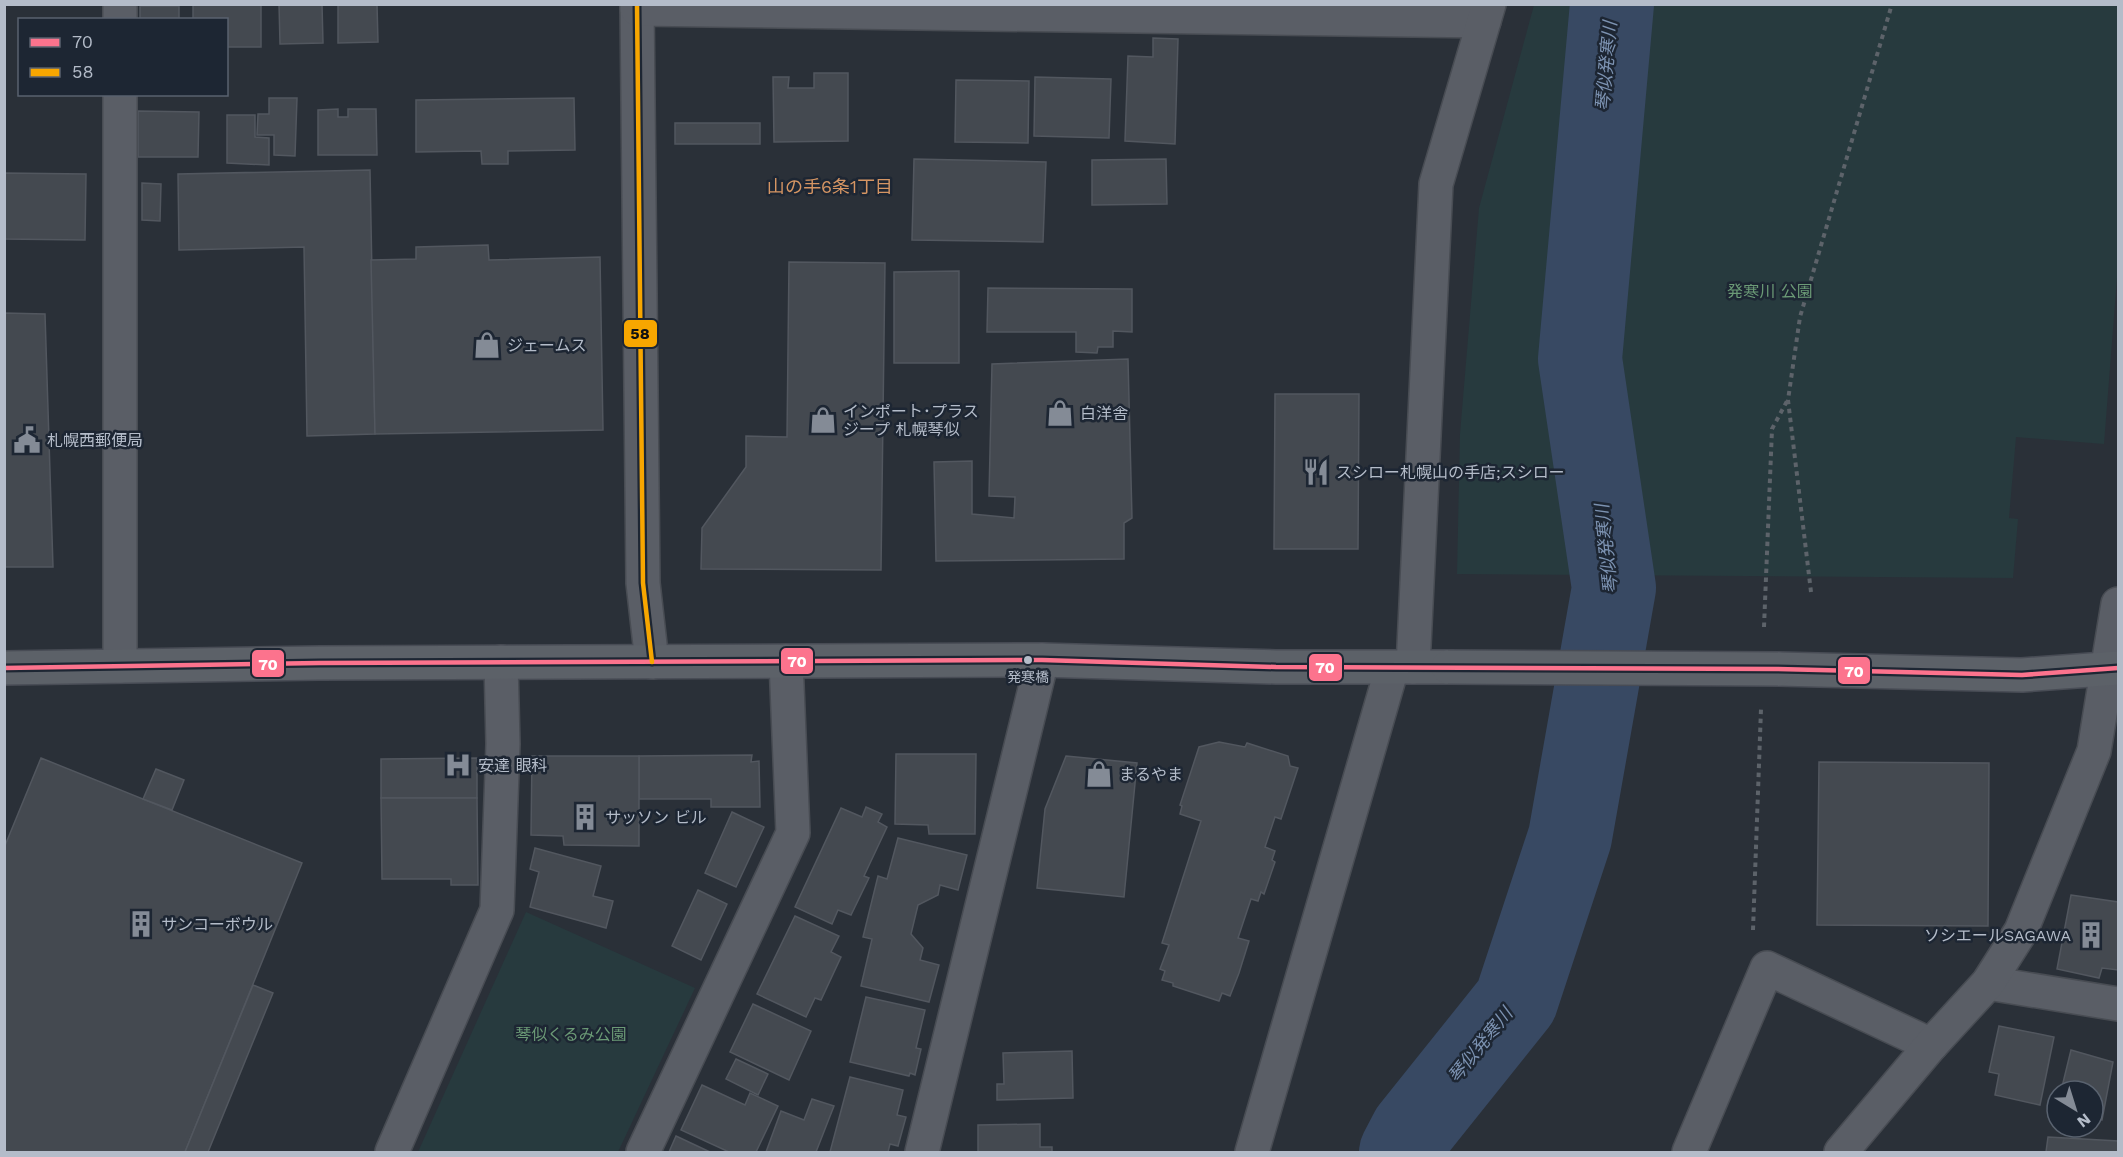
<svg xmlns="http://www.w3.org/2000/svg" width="2123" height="1157" font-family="'Work Sans','Noto Sans JP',sans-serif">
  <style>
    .green { fill: #273a3e }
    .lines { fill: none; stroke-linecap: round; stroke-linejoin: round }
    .river { stroke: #384963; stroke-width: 84 }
    .building { fill: #444950; stroke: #52575f; stroke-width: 1.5 }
    .street-casing { stroke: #484c53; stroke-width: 36 }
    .primary-casing { stroke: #484c55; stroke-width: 36 }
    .path { stroke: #5d636a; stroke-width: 4; stroke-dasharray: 4.5 4.5; stroke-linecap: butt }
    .street { stroke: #5a5e66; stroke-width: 33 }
    .primary { stroke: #5c6168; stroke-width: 33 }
    .primary-bridge-casing { stroke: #484c55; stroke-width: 36; stroke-linecap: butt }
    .primary-bridge { stroke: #5c6168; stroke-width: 33 }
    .bus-1-casing { stroke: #1d2633; stroke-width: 9 }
    .bus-2-casing { stroke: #1d2633; stroke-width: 9 }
    .bus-1 { stroke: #fc738d; stroke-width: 4.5 }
    .bus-2 { stroke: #f7a600; stroke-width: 4.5 }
    .bus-dot { fill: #b4bcc9; stroke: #1d2633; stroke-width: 2 }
    .labels { text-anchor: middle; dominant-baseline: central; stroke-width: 5; stroke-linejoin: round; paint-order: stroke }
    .bus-label { font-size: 14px; fill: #b4bcc9; stroke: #1d2633 }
    .park-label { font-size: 16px; fill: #6b9a76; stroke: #1d2633 }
    .poi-label { font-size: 16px; fill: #b4bcc9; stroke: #1d2633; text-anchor: start }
    .water-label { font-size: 18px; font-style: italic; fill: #7c92b1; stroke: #1d2633 }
    .neighbourhood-label { font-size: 18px; fill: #d59563; stroke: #1d2633 }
    .line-badge { stroke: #1d2633; stroke-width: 2 }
    .badge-label { font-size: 16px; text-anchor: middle; font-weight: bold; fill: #fff }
    .pale-badge-label { font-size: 16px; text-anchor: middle; font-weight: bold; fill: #111 }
  </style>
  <rect width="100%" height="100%" fill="#2a3038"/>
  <!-- green -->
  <g class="green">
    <polygon points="1534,5 2118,5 2118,265 2104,444 2016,437 2009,518 2018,519 2013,578 1457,574 1460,434 1479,208"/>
    <polygon points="526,912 695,988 618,1152 418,1152"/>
  </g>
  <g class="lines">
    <!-- river -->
    <polyline class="river" points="1401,1152 1412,1131 1516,1001 1570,837 1614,588 1580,359 1612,4"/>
  </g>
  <!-- building -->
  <g class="building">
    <polygon points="193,4 261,4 261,47 226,47 226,20 193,20"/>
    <polygon points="279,4 322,4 323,43 280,44"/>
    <polygon points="338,4 377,4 378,42 338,43"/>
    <rect x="140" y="6" width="39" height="14"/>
    <polygon points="1153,38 1178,39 1175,144 1125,141 1128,56 1153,57"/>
    <polygon points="814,73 848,73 848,141 774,142 773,77 789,77 788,88 814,88"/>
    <polygon points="1035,77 1111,79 1109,138 1034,136"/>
    <polygon points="956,80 1029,81 1028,143 955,142"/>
    <polygon points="269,98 297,98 295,156 274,155 274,135 257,135 258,114 269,114"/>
    <polygon points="574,98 575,150 508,151 508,164 482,164 481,151 416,152 416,100"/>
    <polygon points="338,109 338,117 348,117 348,109 376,109 377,155 318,155 318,110"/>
    <polygon points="138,111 199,112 198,157 138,157"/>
    <polygon points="227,115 255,115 255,137 269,138 269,165 227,163"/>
    <rect x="675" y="123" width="85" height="21"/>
    <polygon points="914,159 1046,162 1043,242 912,240"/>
    <polygon points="1166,159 1167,204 1092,205 1092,160"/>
    <polygon points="370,170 375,434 307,436 304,247 179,250 178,174"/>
    <polygon points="4,173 86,174 85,240 4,239"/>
    <polygon points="142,183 161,184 160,221 142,220"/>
    <polygon points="488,245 489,260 600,257 603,430 375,434 371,260 416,259 416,247"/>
    <polygon points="789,262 885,263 881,570 701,569 702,528 746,467 746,436 787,437"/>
    <polygon points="959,271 959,363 894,363 894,272"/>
    <polygon points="988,288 1132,289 1132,332 1113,331 1113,347 1098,347 1097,353 1076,352 1076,332 987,332"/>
    <polygon points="4,313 45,314 53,567 4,567"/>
    <polygon points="1128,359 1132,518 1124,523 1124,559 936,561 934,462 972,461 972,514 1014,518 1015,497 989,496 992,364"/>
    <polygon points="1275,394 1359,394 1358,549 1274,549"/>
    <polygon points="1219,742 1245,747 1247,743 1288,756 1290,766 1298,768 1281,819 1275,817 1265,847 1275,851 1272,860 1275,862 1264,894 1261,892 1258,901 1251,899 1238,938 1249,941 1239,973 1230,996 1222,993 1219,1001 1173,986 1173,983 1162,980 1165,971 1160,969 1169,945 1162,943 1201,821 1180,814 1182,806 1180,805 1199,747"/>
    <polygon points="896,754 976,754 975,834 929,834 928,825 895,824"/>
    <polygon points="752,755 751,762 759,761 760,807 711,807 711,799 639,799 639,756"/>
    <polygon points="532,756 639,756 639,846 564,845 563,836 531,835"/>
    <polygon points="1066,756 1137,763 1124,897 1037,888 1045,809"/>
    <polygon points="41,758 302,863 185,1152 4,1152 4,848"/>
    <polygon points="477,758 477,798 381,798 381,759"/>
    <polygon points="1819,762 1989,763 1988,926 1817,925"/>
    <polygon points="156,769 184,780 172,810 143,799"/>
    <polygon points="381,798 477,798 478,885 451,885 451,879 382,879"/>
    <polygon points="866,807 882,814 878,822 887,827 864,876 869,878 851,915 838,910 832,924 795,907 841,808 862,817"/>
    <polygon points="732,812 764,827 736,887 705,873"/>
    <polygon points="898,838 967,855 958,890 940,885 938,895 918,905 911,934 923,948 920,960 939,965 929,1002 861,986 872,939 863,937 878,876 887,879"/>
    <polygon points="535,848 601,866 593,896 613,901 606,928 530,907 539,872 530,869"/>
    <polygon points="698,890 727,904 701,960 672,946"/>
    <polygon points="2071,895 2118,902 2118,970 2102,968 2099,978 2057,969"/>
    <polygon points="795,916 839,936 831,952 841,957 821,1000 815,998 806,1017 757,994"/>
    <polygon points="253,985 273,993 208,1152 185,1152"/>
    <polygon points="866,997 925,1010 916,1048 921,1049 915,1075 910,1073 909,1076 850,1062"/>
    <polygon points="753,1004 811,1031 789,1080 730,1052"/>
    <polygon points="1999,1026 2054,1037 2040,1105 1995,1095 1999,1074 1989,1072"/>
    <polygon points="2071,1050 2113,1062 2102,1120 2093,1119 2093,1091 2061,1091"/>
    <polygon points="1072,1051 1073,1098 997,1100 997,1084 1004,1084 1003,1053"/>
    <polygon points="736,1059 768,1074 758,1095 726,1079"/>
    <polygon points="850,1077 903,1090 897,1115 906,1117 898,1146 890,1144 888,1152 830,1152"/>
    <polygon points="702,1085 745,1105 750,1093 778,1106 756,1152 729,1152 681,1130"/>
    <polygon points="812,1099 834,1106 816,1152 766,1152 781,1111 804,1120"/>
    <polygon points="1040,1124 1040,1147 1052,1147 1052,1152 978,1152 978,1125"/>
    <polygon points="676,1136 710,1152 669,1152"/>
    <polygon points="2048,1137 2118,1141 2118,1152 2046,1152"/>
  </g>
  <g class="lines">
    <defs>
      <g id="street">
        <polyline points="637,4 643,583 652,662"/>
        <polyline points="637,9 1484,21"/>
        <polyline points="120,20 120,4"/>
        <polyline points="120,666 120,94"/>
        <polyline points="1413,667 1436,184 1489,4"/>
        <polyline points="1988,983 2118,1004"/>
        <polyline points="392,1152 497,910 503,744 501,662"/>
        <polyline points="643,1152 793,833 786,661"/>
        <polyline points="922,1152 1042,660"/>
        <polyline points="1252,1152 1392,668"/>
        <polyline points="1689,1152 1767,968 1931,1045"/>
        <polyline points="1841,1152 1931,1045 1988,983 2021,931 2094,751 2118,604"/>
      </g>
      <g id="primary">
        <polyline points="4,668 320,663 1042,660 1276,667 1448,667"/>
        <polyline points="1778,669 2022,675 2118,668"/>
      </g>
    </defs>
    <!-- street casing -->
    <use href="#street" class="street-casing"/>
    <!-- primary casing -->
    <use href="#primary" class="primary-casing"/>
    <!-- path -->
    <g class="path">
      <polyline points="1811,592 1788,400 1800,317 1892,4"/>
      <polyline points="1764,627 1772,429 1787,401"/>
      <polyline points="1753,930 1761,709"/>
    </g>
    <!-- street -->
    <use href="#street" class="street"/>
    <!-- primary -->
    <use href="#primary" class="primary"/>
    <defs>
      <polyline id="primary-bridge" points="1448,667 1778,669"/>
    </defs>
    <!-- primary-bridge casing -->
    <use href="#primary-bridge" class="primary-bridge-casing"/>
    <!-- primary-bridge -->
    <use href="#primary-bridge" class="primary-bridge"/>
    <defs>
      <polyline id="bus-1" points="4,668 320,663 1042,660 1276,667 1778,669 2022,675 2118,668"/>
      <polyline id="bus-2" points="637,4 643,583 652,662"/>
    </defs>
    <!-- bus-1 casing -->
    <use href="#bus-1" class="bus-1-casing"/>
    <!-- bus-2 casing -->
    <use href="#bus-2" class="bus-2-casing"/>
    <!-- bus-1 -->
    <use href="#bus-1" class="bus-1"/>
    <!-- bus-2 -->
    <use href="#bus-2" class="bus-2"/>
  </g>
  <!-- icons -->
  <defs>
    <symbol id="shop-bare" viewBox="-9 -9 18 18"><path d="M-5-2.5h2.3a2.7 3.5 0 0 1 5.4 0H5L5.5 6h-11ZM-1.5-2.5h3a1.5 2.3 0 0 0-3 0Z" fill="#848b96" stroke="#1d2633" stroke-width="2.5" paint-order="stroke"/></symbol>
    <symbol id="civic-bare" viewBox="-9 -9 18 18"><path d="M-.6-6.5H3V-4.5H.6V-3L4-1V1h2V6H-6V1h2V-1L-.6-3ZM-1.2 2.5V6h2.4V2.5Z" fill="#848b96" stroke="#1d2633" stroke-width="2.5" paint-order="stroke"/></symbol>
    <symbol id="restaurant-bare" viewBox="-9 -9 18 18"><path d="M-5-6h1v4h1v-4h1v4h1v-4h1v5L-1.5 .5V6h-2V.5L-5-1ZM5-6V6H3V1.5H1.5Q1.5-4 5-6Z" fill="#848b96" stroke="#1d2633" stroke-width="2.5" paint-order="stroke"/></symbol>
    <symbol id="hospital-bare" viewBox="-9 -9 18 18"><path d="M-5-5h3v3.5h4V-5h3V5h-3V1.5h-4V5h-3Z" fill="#848b96" stroke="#1d2633" stroke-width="2.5" paint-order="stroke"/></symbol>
    <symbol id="building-bare" viewBox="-9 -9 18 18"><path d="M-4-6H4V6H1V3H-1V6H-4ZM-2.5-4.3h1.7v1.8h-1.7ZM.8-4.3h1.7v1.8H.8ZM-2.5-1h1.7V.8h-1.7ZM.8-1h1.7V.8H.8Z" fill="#848b96" stroke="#1d2633" stroke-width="2.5" paint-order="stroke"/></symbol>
  </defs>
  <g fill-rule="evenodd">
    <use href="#shop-bare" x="468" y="326" width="38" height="38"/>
    <use href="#shop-bare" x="1041" y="394" width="38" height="38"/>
    <use href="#shop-bare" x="804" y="401" width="38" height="38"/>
    <use href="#civic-bare" x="8" y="421" width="38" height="38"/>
    <use href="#restaurant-bare" x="1297" y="453" width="38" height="38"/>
    <use href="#hospital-bare" x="439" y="746" width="38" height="38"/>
    <use href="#shop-bare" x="1080" y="755" width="38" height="38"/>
    <use href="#building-bare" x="566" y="798" width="38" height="38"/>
    <use href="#building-bare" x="122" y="905" width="38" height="38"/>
    <use href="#building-bare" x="2072" y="916" width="38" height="38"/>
  </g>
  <!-- markers -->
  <circle class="bus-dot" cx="1028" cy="660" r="5"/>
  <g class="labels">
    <!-- bus labels -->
    <g class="bus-label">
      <text x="1028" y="677">発寒橋</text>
    </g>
    <!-- park labels -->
    <g class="park-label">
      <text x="1770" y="291">発寒川 公園</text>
      <text x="571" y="1034">琴似くるみ公園</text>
    </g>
    <!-- poi labels -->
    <g class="poi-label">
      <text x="507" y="345">ジェームス</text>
      <text x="843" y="411">インポート･プラス<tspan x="843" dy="18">ジープ 札幌琴似</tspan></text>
      <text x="1080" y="413">白洋舎</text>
      <text x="47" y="440">札幌西郵便局</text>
      <text x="1336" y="472">スシロー札幌山の手店;スシロー</text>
      <text x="478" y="765">安達 眼科</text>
      <text x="1119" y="774">まるやま</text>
      <text x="605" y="817">サッソン ビル</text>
      <text x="161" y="924">サンコーボウル</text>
      <text x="2071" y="935" text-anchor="end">ソシエールSAGAWA</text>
    </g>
    <!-- water labels -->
    <g class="water-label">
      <text transform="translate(1606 66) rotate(-85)">琴似発寒川</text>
      <text transform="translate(1606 549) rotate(-96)">琴似発寒川</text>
      <text transform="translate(1480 1045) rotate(-51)">琴似発寒川</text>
    </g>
    <!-- neighbourhood labels -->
    <g class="neighbourhood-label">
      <text x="830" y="186">山の手6条1丁目</text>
    </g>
  </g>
  <g class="line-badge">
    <rect x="623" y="319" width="35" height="29" rx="6" fill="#f7a600"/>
    <rect x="780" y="647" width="34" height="28" rx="6" fill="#fc738d"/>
    <rect x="251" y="649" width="34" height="29" rx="6" fill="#fc738d"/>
    <rect x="1308" y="653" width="35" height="29" rx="6" fill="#fc738d"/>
    <rect x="1837" y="656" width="34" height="29" rx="6" fill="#fc738d"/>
  </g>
  <g class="badge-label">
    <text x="797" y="667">70</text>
    <text x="268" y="670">70</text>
    <text x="1325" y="673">70</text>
    <text x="1854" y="677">70</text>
  </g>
  <g class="pale-badge-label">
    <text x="640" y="339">58</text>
  </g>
  <!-- border -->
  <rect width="2123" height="1157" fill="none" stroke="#b4bcc9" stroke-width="12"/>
  <!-- legend -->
  <rect x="18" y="18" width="210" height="78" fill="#1d2633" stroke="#59626f" stroke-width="1.5"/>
  <rect x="30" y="38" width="30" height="9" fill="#fc738d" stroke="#59626f" stroke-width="1.5"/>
  <text x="72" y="48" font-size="18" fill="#b4bcc9">70</text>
  <rect x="30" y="68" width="30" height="9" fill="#f7a600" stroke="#59626f" stroke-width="1.5"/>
  <text x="72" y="78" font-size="18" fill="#b4bcc9">58</text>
  <!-- north arrow -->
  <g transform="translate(2075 1109) rotate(142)"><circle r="28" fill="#1d2633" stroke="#59626f" stroke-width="1.5"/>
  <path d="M0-4.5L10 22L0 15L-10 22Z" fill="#848b96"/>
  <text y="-9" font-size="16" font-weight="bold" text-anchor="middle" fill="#b4bcc9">N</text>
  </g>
</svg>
